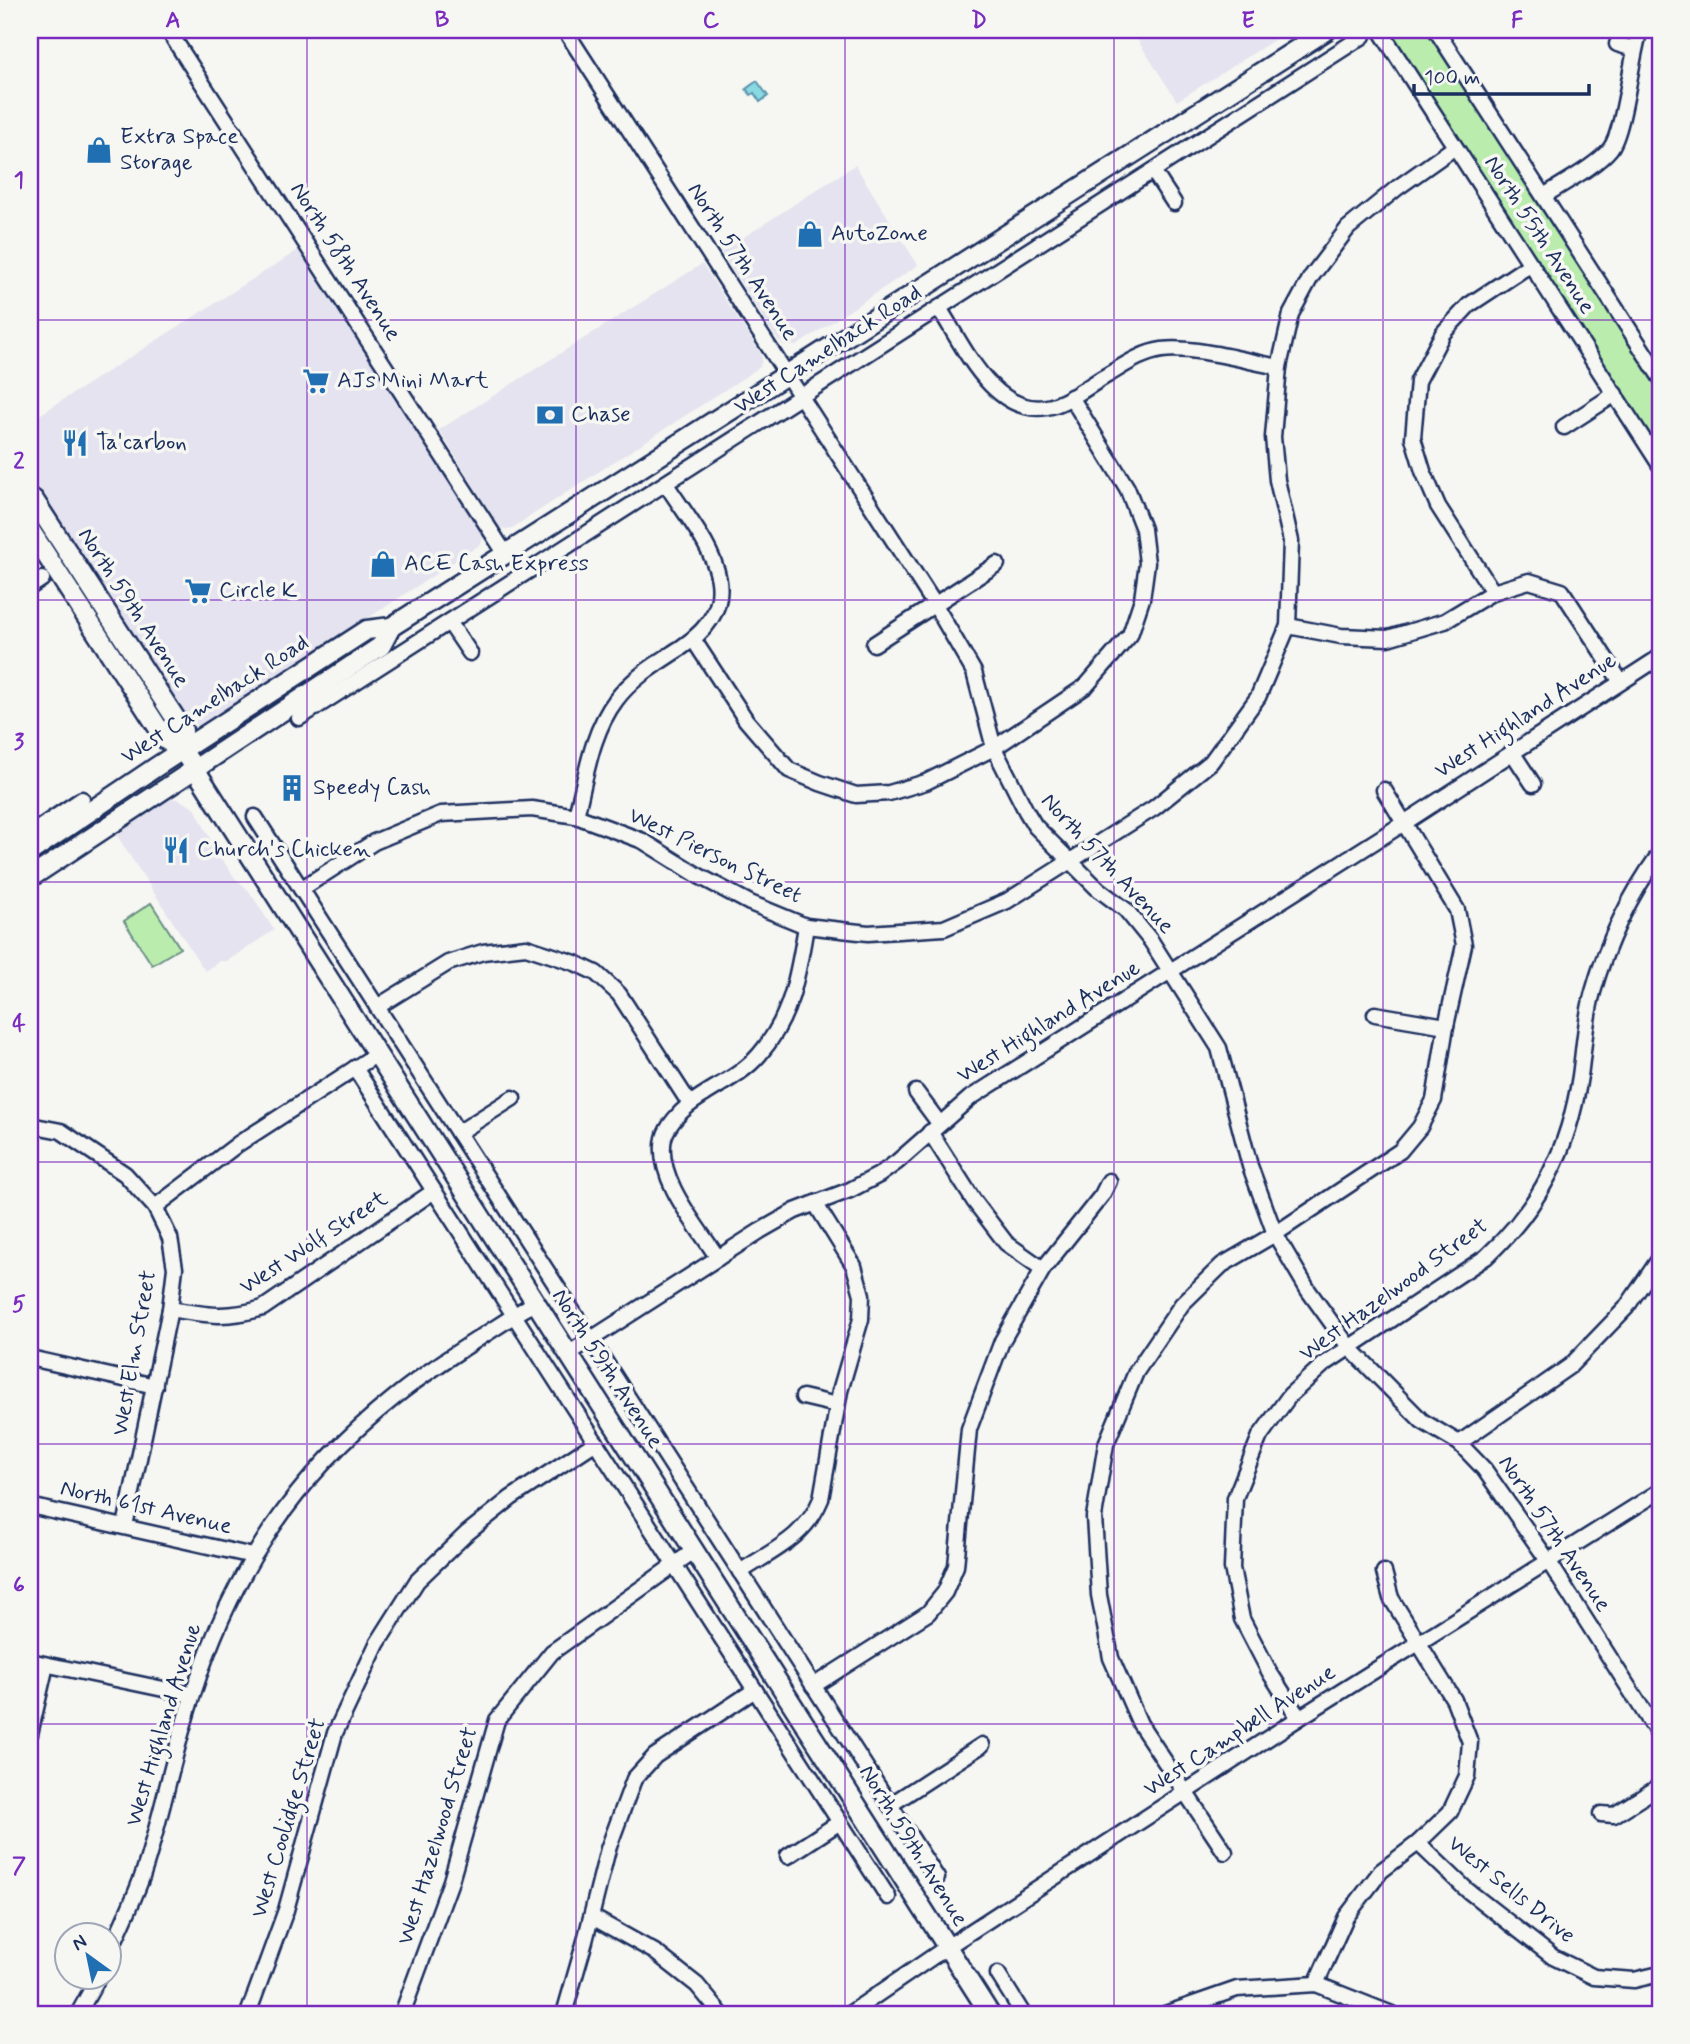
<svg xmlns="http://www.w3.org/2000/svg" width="1690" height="2044" font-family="Mynerve,sans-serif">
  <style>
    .built { fill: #e4e3ef }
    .green { fill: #baedad; stroke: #6a8e86; stroke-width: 2 }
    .water { fill: #88d9e2; stroke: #5c95ad; stroke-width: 2 }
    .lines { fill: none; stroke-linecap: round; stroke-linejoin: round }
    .minor-casing { stroke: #1b2f5e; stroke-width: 19 }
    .major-casing { stroke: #1b2f5e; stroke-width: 23 }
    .minor { stroke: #f6f6f2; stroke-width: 14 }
    .major { stroke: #f6f6f2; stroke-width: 18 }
    .grid { fill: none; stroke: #7b2cbf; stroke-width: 2; stroke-opacity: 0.55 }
    .labels { text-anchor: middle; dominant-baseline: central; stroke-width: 7; stroke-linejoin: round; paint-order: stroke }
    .poi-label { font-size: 23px; fill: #1b2f5e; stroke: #f6f6f2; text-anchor: start }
    .street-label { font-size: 23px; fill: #1b2f5e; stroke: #f6f6f2 }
    .neatline { fill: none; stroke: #7b2cbf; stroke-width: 2.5 }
    .grid-label { font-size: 23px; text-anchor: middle; font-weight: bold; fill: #7b2cbf }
  </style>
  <rect width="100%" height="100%" fill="#f6f6f2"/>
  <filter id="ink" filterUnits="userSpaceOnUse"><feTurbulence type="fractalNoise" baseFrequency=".0143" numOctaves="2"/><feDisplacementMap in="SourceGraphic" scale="14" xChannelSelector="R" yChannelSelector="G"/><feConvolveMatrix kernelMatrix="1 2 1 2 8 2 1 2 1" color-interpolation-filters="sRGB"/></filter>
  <g filter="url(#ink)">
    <!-- built -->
    <g class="built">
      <polygon points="1131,30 1290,30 1177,101"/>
      <polygon points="855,165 918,265 796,346 784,345 777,339 721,252"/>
      <polygon points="300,249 483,536 481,544 210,722 198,726 186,717 30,475 30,421"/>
      <polygon points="702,264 759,351 762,358 760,367 512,528 505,529 499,527 439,430"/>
      <polygon points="167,799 177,799 195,808 215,849 234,877 249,891 274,930 227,961 220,961 205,971 114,831 157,803"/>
    </g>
    <!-- green -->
    <g class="green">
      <polygon points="1390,30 1429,30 1660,391 1660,454"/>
      <polygon points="151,903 180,948 152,965 124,921"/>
    </g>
    <!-- water -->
    <polygon class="water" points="757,81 768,96 760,102 754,93 751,95 746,89"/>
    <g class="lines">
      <defs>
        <g id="minor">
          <polyline points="168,30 505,553"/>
          <polyline points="565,30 935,605 974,672 994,748 1026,811 1035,826 1098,889 1126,910 1151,941 1219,1048 1250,1166 1275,1234 1308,1290 1349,1347 1422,1421 1459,1443 1484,1469 1549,1562 1660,1737"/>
          <polyline points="1380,30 1660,465"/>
          <polyline points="1436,30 1660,377"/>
          <polyline points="1617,44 1634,49"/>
          <polyline points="1153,171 1174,203"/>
          <path d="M 1544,196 C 1563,183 1595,167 1610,149 C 1624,132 1631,57 1640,30"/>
          <path d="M 939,308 C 963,345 993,416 1047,407 C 1066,404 1087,387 1104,377 C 1122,367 1140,353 1162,350 C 1195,346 1245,361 1279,367"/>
          <polyline points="1564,427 1615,394"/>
          <polyline points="30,587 42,579"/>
          <polyline points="1493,592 1438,506 1423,471 1413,438 1418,381 1443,333 1469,305 1531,264"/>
          <polyline points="449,622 470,653"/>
          <polyline points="1288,626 1341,636 1388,638 1445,621 1493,592 1529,581 1562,591 1621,682"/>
          <polyline points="693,639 746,720 789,770 820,783 856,795 889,793 926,782 994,748 1086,686 1130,635 1142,599 1147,563 1143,529 1127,488 1071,397"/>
          <polyline points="874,644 997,564"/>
          <polyline points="299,718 1363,36"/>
          <polyline points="1512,752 1533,784"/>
          <path d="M 576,816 C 586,777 591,733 616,700 C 633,677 658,663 682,647 C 758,596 701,539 666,484"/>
          <polyline points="255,817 937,1878"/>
          <polyline points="30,834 82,799"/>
          <polyline points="301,889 374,842 441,814 532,809 576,816 643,841 699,876 750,903 806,926 868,933 944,928 1007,901 1154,808 1211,762 1258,697 1288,626 1291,541 1277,480 1273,437 1279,367 1291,314 1311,277 1348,228 1397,188 1455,147"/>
          <polyline points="377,1007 448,963 483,952 526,947 575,963 596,973 619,994 690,1104"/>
          <polyline points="1375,1014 1446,1026"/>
          <polyline points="355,1068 888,1897"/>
          <polyline points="916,1092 939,1123"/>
          <polyline points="30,1125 61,1131 125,1174 155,1207 170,1238 175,1268 170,1309 125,1526"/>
          <polyline points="930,1132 974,1201 1006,1243 1043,1269"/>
          <polyline points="458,1133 513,1098"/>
          <polyline points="155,1207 238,1144 377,1054"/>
          <path d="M 718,1258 C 698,1227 655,1178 664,1138 C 667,1126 680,1112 689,1105 C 712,1087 740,1077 759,1055 C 792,1017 798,974 806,926"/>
          <path d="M 170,1309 C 206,1315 227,1319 263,1308 L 434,1191"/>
          <polyline points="568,1354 760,1231 795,1211 850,1190 879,1175 897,1162 970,1098 1404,823 1660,657"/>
          <polyline points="30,1358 155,1386"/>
          <polyline points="803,1397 837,1405"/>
          <polyline points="1459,1443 1570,1366 1626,1308 1660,1258"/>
          <polyline points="30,1506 253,1556"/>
          <path d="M 740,1572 C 773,1550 805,1538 821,1499 L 840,1391 L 861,1319 L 862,1295 L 854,1266 L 815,1203"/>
          <polyline points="30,1661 192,1695"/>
          <polyline points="813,1686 928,1613 945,1592 956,1566 969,1429 1002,1341 1043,1269 1102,1195 1109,1181"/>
          <path d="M 1299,1718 L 1270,1673 L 1242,1619 L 1232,1568 L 1235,1498 L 1260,1436 L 1290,1395 L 1323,1365 L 1486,1257 C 1540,1207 1569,1149 1580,1076 C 1584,1048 1585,1020 1593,992 C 1607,942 1630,895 1660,853"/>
          <polyline points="30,1734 46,1665"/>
          <polyline points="890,1805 982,1745"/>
          <polyline points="1601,1814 1614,1815 1660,1786"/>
          <polyline points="1418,1843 1467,1890 1553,1957 1594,1977 1634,1980 1660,1974"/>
          <polyline points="1225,1852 1140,1724 1111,1658 1099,1595 1094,1517 1106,1444 1136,1372 1182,1304 1222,1265 1275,1234 1400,1151 1420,1127 1434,1100 1446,1026 1464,945 1457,910 1384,790"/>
          <polyline points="788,1856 840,1822"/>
          <polyline points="592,1917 655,1952 697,1985 721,2014"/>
          <path d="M 108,1955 C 120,1929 132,1904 142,1877 C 162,1817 173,1754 193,1694 C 232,1572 294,1477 395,1397 C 437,1363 490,1332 535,1302"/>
          <polyline points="998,1974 1023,2014"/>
          <polyline points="1316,1984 1346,1917 1381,1871 1418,1843 1450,1812 1467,1776 1470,1742 1454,1700 1391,1598 1384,1572"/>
          <polyline points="78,2014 98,1978"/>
          <polyline points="248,2014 286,1910 335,1733 377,1644 417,1581 466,1534 511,1498 596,1442"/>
          <polyline points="402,2014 451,1881 497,1720 552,1652 695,1550"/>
          <polyline points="564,2014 585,1941 608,1849 634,1779 655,1756 755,1690"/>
          <polyline points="849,2014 947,1947 1299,1718 1660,1491"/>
          <polyline points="1165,2014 1237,1989 1316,1984 1392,2014"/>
        </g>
        <g id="major">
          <polyline points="30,497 34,500 183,730 182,750"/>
          <polyline points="30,530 166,740 182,750 195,769 990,2014"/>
          <polyline points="30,852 156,767 367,630 391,627 1327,30"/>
          <polyline points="30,878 381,646 391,627"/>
        </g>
      </defs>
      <!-- minor casing -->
      <use href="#minor" class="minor-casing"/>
      <!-- major casing -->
      <use href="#major" class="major-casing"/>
      <!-- minor -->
      <use href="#minor" class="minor"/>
      <!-- major -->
      <use href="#major" class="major"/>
    </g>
  </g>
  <!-- grid -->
  <path class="grid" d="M 307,30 L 307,2014M 576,30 L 576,2014M 845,30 L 845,2014M 1114,30 L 1114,2014M 1383,30 L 1383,2014M 30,320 L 1660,320M 30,600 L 1660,600M 30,882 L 1660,882M 30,1162 L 1660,1162M 30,1444 L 1660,1444M 30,1724 L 1660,1724"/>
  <!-- icons -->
  <defs>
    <symbol id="shop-bare" viewBox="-9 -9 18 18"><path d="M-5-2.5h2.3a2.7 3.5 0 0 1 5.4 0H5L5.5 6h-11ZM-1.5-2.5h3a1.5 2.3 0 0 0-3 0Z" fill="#1f6fb2" stroke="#f6f6f2" stroke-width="2.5" paint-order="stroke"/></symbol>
    <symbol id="supermarket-bare" viewBox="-9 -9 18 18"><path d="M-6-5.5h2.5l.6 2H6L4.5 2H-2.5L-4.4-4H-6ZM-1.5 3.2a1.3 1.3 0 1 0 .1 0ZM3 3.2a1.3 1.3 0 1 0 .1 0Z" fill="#1f6fb2" stroke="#f6f6f2" stroke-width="2.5" paint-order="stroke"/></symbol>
    <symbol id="bank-bare" viewBox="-9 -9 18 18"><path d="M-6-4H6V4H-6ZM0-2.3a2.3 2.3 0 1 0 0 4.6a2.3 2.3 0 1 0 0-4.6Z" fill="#1f6fb2" stroke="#f6f6f2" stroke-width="2.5" paint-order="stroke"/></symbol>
    <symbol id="restaurant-bare" viewBox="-9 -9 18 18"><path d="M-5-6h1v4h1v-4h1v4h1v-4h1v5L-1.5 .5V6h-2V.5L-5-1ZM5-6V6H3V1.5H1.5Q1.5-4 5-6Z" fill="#1f6fb2" stroke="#f6f6f2" stroke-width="2.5" paint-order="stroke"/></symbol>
    <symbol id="building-bare" viewBox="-9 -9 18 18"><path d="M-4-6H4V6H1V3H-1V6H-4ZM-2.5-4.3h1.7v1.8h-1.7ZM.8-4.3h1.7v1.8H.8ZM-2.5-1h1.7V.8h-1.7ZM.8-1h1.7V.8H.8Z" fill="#1f6fb2" stroke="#f6f6f2" stroke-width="2.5" paint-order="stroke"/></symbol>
  </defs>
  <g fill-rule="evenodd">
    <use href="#shop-bare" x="80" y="131" width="38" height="38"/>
    <use href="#shop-bare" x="791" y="215" width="38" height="38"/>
    <use href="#supermarket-bare" x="297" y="362" width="38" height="38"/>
    <use href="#bank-bare" x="531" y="396" width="38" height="38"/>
    <use href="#restaurant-bare" x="56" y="424" width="38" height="38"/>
    <use href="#shop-bare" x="364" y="545" width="38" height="38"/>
    <use href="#supermarket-bare" x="179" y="572" width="38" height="38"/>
    <use href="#building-bare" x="273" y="769" width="38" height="38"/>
    <use href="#restaurant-bare" x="157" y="831" width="38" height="38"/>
  </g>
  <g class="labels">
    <!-- poi labels -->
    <g class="poi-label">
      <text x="120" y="137">Extra Space<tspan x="120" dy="26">Storage</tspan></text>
      <text x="831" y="234">AutoZone</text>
      <text x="337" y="381">AJs Mini Mart</text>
      <text x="571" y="415">Chase</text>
      <text x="96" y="443">Ta'carbon</text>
      <text x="404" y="564">ACE Cash Express</text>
      <text x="219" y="591">Circle K</text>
      <text x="313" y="788">Speedy Cash</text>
      <text x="197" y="850">Church's Chicken</text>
    </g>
    <!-- street labels -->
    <g class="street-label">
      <text transform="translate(1539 235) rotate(57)">North 55th Avenue</text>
      <text transform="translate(345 262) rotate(57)">North 58th Avenue</text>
      <text transform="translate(742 262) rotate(57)">North 57th Avenue</text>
      <text transform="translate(828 350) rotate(-33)">West Camelback Road</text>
      <text transform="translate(133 608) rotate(57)">North 59th Avenue</text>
      <text transform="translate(215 700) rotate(-33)">West Camelback Road</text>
      <text transform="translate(1526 716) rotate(-33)">West Highland Avenue</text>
      <text transform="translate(715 856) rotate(26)">West Pierson Street</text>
      <text transform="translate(1107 864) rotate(47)">North 57th Avenue</text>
      <text transform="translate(1049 1022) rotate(-32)">West Highland Avenue</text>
      <text transform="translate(314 1243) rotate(-33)">West Wolf Street</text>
      <text transform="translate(1394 1290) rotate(-36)">West Hazelwood Street</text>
      <text transform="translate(135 1353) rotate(-80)">West Elm Street</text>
      <text transform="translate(607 1369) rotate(57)">North 59th Avenue</text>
      <text transform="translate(146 1508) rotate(13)">North 61st Avenue</text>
      <text transform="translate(1554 1534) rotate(56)">North 57th Avenue</text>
      <text transform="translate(164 1725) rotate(-73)">West Highland Avenue</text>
      <text transform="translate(1240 1731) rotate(-33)">West Campbell Avenue</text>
      <text transform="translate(289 1818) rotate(-73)">West Coolidge Street</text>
      <text transform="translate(438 1836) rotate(-73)">West Hazelwood Street</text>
      <text transform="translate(913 1846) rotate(58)">North 59th Avenue</text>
      <text transform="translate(1511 1890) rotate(39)">West Sells Drive</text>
    </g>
  </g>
  <!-- margin -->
  <rect width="1690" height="2044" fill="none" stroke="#f6f6f2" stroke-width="77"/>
  <!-- north arrow -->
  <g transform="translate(88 1956) rotate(327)"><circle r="33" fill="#f6f6f2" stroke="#9ea6b7" stroke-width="2"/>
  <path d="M0-5L12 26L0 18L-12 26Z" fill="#1f6fb2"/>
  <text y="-10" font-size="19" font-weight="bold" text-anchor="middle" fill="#1b2f5e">N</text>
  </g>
  <!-- scale -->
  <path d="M1414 84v10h175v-10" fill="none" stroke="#1b2f5e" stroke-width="3.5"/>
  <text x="1424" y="84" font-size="21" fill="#1b2f5e" stroke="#f6f6f2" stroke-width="5" paint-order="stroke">100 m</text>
  <rect x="38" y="38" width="1614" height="1968" class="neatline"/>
  <g class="grid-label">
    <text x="173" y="27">A</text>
    <text x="442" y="27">B</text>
    <text x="711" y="27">C</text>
    <text x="979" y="27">D</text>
    <text x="1248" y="27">E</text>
    <text x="1517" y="27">F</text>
    <text x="19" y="187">1</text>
    <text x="19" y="468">2</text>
    <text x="19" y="749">3</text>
    <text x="19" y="1030">4</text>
    <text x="19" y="1311">5</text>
    <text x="19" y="1592">6</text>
    <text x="19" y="1873">7</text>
  </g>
</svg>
